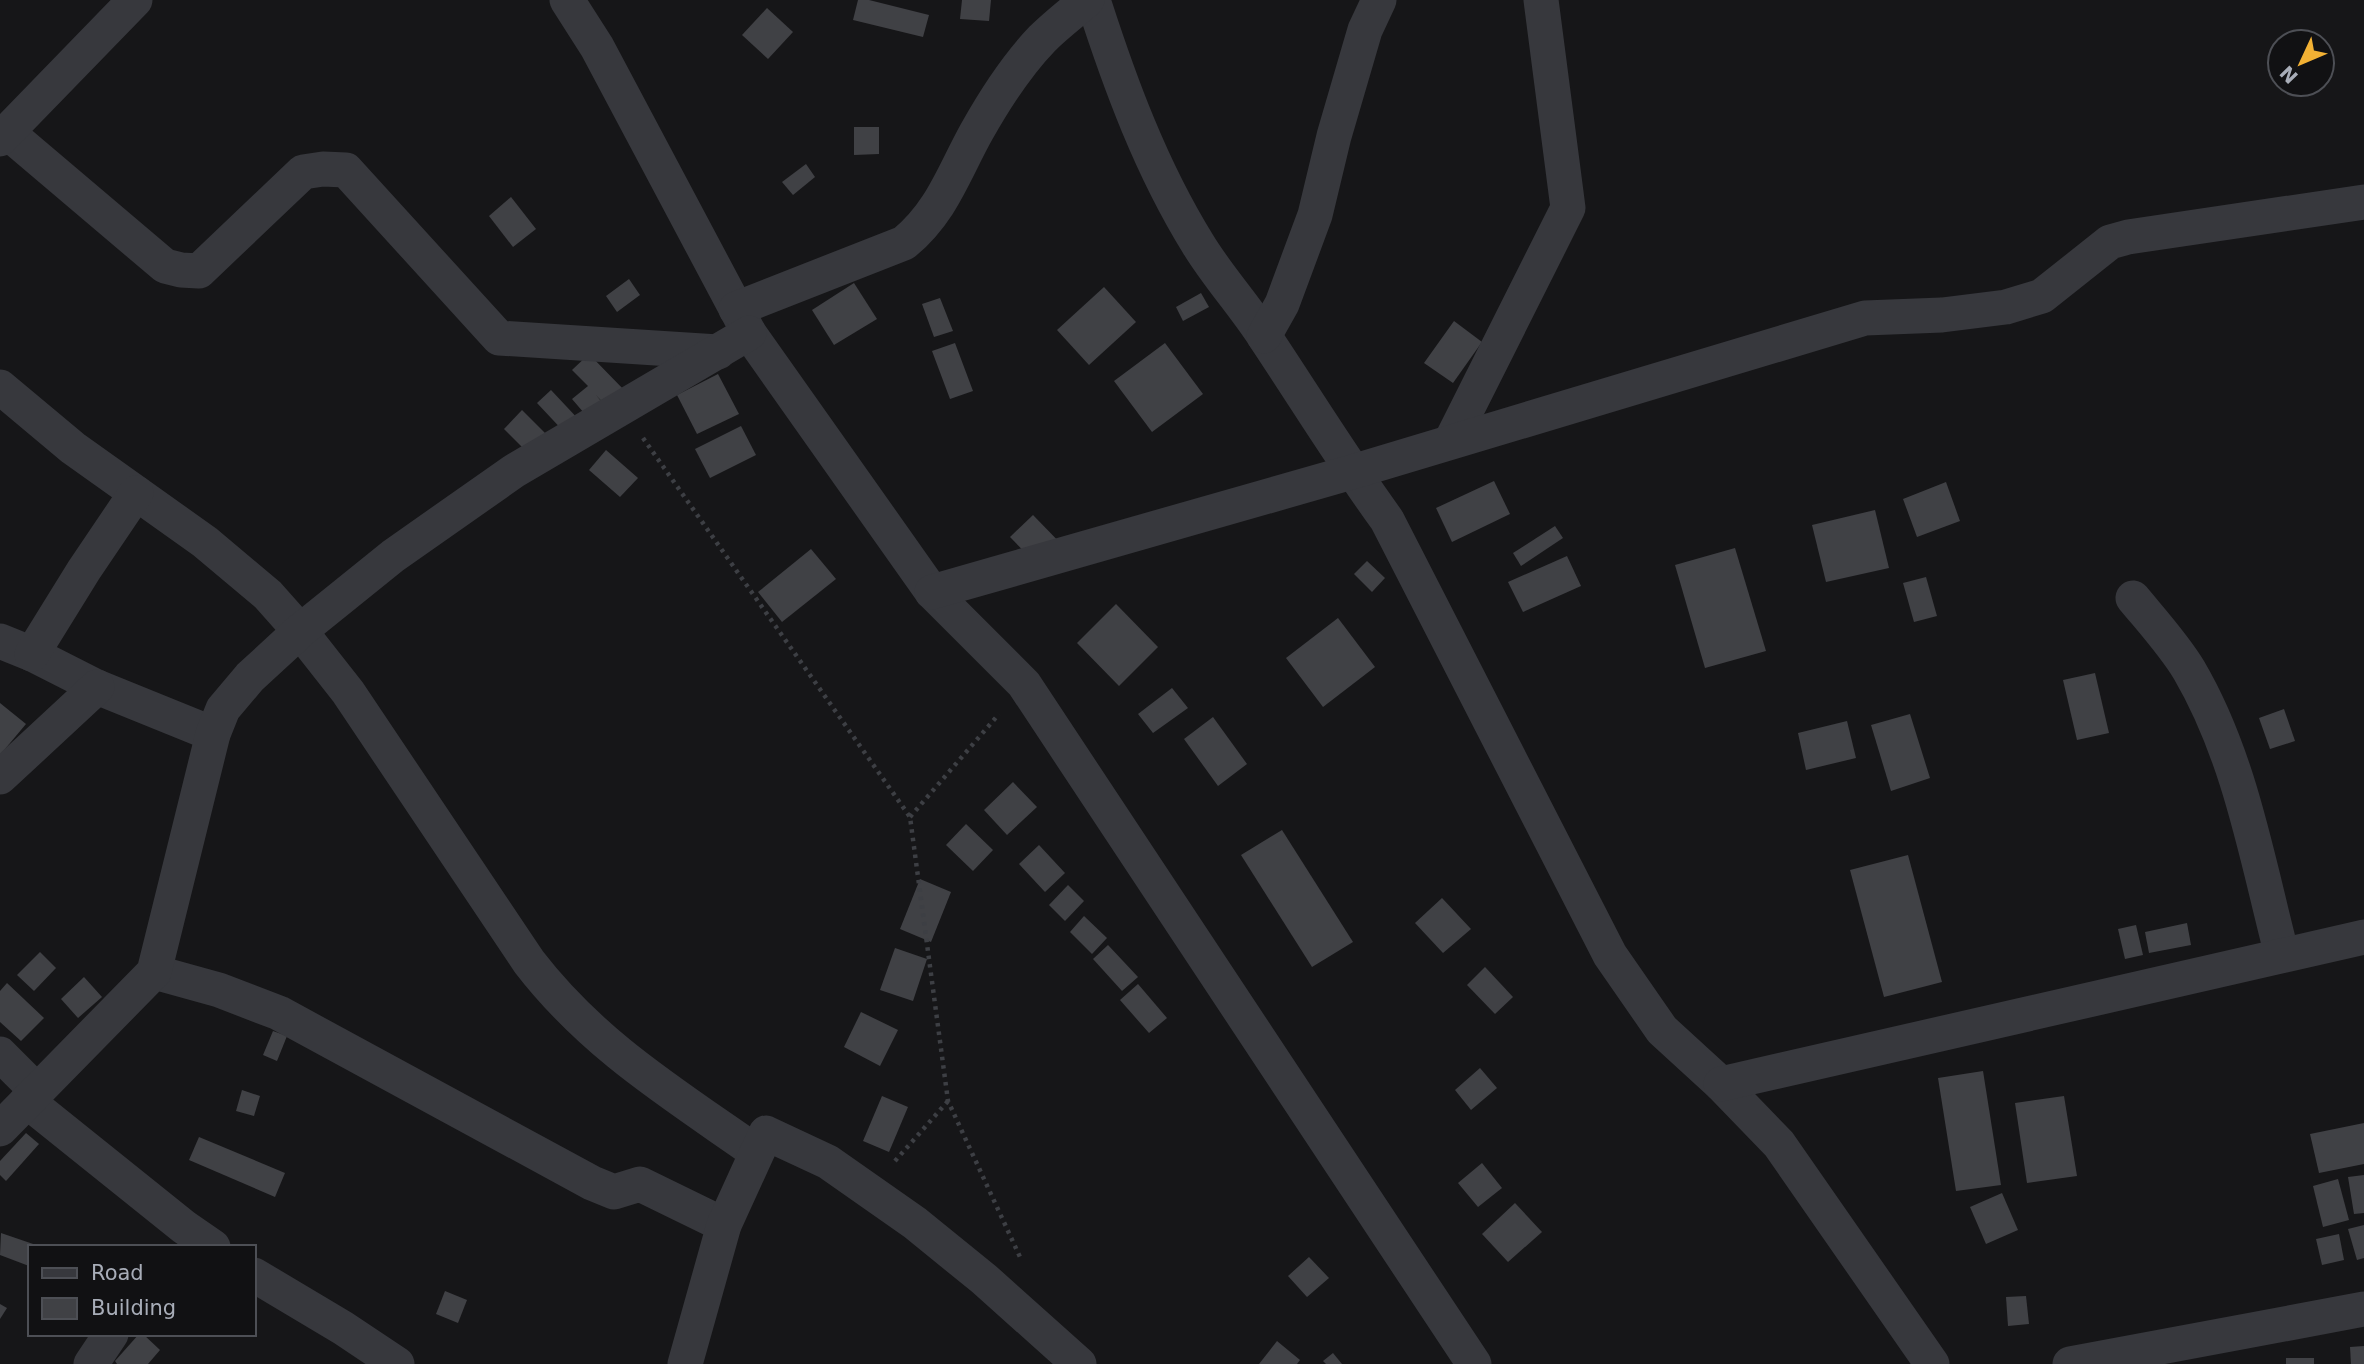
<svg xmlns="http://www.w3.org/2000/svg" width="2364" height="1364" font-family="'DejaVu Sans',sans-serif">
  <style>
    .building { fill: #404145 }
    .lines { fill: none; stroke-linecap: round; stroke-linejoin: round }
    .path { stroke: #3d3f44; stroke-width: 4.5; stroke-dasharray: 3.5 5; stroke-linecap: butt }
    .street { stroke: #37383d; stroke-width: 35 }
  </style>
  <rect width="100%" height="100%" fill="#161618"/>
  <!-- building -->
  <g class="building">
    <polygon points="858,0 869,0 929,15 923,37 853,20"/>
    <polygon points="962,0 991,0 989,21 960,19"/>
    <polygon points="767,8 793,32 768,59 742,35"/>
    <polygon points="854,127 879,127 879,154 854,155"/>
    <polygon points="806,164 815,177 793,195 782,182"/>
    <polygon points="511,197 536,229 513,247 489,216"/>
    <polygon points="629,279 640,295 617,312 606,296"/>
    <polygon points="854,283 877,319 834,345 812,310"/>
    <polygon points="1104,287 1136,322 1089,365 1057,330"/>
    <polygon points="1201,293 1209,307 1183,321 1176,307"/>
    <polygon points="940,298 953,331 934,337 922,304"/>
    <polygon points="1454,321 1482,342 1453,383 1424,363"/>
    <polygon points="955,343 973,391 950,399 932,351"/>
    <polygon points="1165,343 1203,394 1152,432 1114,381"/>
    <polygon points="589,354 626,392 608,408 596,395 605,406 590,420 572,399 588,386 572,370"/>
    <polygon points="718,374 739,414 697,434 677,395"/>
    <polygon points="551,390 581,422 567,435 537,403"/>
    <polygon points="522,410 548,436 530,455 504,429"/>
    <polygon points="741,426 756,455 710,478 695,449"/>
    <polygon points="606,450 638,478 620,497 589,470"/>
    <polygon points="1494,481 1510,514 1452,542 1436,508"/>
    <polygon points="1946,482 1960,521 1917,537 1903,499"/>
    <polygon points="1875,510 1889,568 1826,582 1812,525"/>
    <polygon points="1033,515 1069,552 1046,574 1010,537"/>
    <polygon points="1555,526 1563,538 1521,566 1513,553"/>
    <polygon points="1735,548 1766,651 1705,668 1675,565"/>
    <polygon points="811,549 836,579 782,622 758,592"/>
    <polygon points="1567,556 1581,586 1523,612 1508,582"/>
    <polygon points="1367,561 1385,578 1372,592 1354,574"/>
    <polygon points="1926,577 1937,616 1914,622 1903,583"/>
    <polygon points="1116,604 1158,647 1119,686 1077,643"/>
    <polygon points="1338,618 1375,667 1323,707 1286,658"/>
    <polygon points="2095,673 2109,733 2077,740 2063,680"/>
    <polygon points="1172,688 1188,708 1153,733 1138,714"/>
    <polygon points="0,703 26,724 0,755"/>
    <polygon points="2284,709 2295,741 2270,749 2259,718"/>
    <polygon points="1910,714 1930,778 1891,791 1871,725"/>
    <polygon points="1213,717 1247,764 1218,786 1184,739"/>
    <polygon points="1847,721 1856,758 1806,770 1798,733"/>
    <polygon points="1013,782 1037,807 1007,835 984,810"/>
    <polygon points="966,824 993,850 973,871 946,845"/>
    <polygon points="1282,830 1353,942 1312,967 1241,855"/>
    <polygon points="1039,845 1065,873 1045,892 1019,864"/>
    <polygon points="1908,855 1942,982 1884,997 1850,870"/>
    <polygon points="920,879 951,892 931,942 900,929"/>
    <polygon points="1068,885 1084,901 1065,921 1049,905"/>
    <polygon points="1442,898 1471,929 1443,953 1415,923"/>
    <polygon points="1084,916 1107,938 1092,954 1070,932"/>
    <polygon points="2187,923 2191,945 2149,953 2145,932"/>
    <polygon points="2136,925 2143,955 2125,959 2118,929"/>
    <polygon points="1108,945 1138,977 1122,991 1093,959"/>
    <polygon points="895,948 927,959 913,1001 880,990"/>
    <polygon points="40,952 56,968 34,991 17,975"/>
    <polygon points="1485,967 1513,997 1495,1014 1467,985"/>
    <polygon points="84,977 102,997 78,1018 61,999"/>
    <polygon points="7,983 44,1018 21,1041 0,1022 0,991"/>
    <polygon points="1138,984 1167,1018 1149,1033 1120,1000"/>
    <polygon points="861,1012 898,1030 880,1066 844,1047"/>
    <polygon points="273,1031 287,1036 277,1061 263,1055"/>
    <polygon points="1480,1068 1497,1088 1471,1110 1455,1090"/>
    <polygon points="1983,1071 2001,1185 1956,1191 1938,1078"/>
    <polygon points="242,1090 260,1096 254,1116 236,1111"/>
    <polygon points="882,1096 908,1107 889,1152 863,1141"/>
    <polygon points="2064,1096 2077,1176 2027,1183 2015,1103"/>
    <polygon points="2364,1123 2364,1164 2319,1173 2310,1134"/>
    <polygon points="26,1133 39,1144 6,1181 0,1175 0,1161"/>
    <polygon points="199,1137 285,1173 275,1197 189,1160"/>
    <polygon points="1482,1163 1502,1188 1478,1207 1458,1183"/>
    <polygon points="2364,1175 2364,1213 2354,1214 2348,1177"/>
    <polygon points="2338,1179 2349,1220 2323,1227 2313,1186"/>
    <polygon points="2002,1193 2018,1230 1986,1244 1970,1207"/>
    <polygon points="1515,1203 1542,1232 1508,1262 1482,1234"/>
    <polygon points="2364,1225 2364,1258 2357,1260 2348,1229"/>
    <polygon points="1,1233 39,1246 30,1247 29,1266 0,1255"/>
    <polygon points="2339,1234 2344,1260 2322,1265 2316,1239"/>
    <polygon points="1309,1257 1329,1278 1307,1297 1288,1276"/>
    <polygon points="445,1291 467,1300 458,1323 436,1314"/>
    <polygon points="2026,1296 2029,1324 2008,1326 2006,1297"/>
    <polygon points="0,1304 7,1308 0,1319"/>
    <polygon points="139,1334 143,1334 160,1350 148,1364 117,1364 115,1361"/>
    <polygon points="1277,1341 1300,1360 1297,1364 1259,1364"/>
    <polygon points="2364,1346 2364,1364 2351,1364 2350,1347"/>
    <polygon points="1333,1353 1342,1364 1326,1364 1323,1361"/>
    <rect x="2286" y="1358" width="28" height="6"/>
  </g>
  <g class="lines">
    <!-- path -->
    <g class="path">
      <polyline points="643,438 910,817 948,1101 1020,1257"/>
      <polyline points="910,817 999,714"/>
      <polyline points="895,1161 948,1101"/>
    </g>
    <!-- street -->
    <g class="street">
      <polyline points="567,0 597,47 749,333 932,592 1024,684 1474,1364"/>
      <path d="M 1093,0 C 1120,84 1151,168 1198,244 C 1218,277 1245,306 1266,339 C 1306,399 1344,461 1387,520 L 1610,955 L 1662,1030 L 1721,1084 L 1779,1144 L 1932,1364"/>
      <polyline points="7,132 165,266 181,270 199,271 303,172 323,169 346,170 499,338 718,352"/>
      <polyline points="0,139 135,0"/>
      <path d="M 736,309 L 904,243 C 942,212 954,172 977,131 C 995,99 1017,65 1042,39 C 1056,25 1072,13 1087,0"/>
      <polyline points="1264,336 1282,304 1315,215 1334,136 1365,30 1379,0"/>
      <path d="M 0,387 L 73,448 L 205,542 L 268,595 L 300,631 L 348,692 L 529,962 C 593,1045 672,1093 756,1152"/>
      <polyline points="1451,441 1568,208 1541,0"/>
      <polyline points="932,592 1352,472 1865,318 1942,315 2006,307 2042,296 2110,242 2128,237 2364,202"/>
      <path d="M 2133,598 C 2152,621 2174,645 2189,670 C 2240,757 2257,859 2282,955"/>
      <polyline points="0,641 32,654 97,687 213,734"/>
      <polyline points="32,654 84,570 136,493"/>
      <polyline points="0,777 97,687"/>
      <polyline points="154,972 219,990 279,1013 592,1183 614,1192 640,1184 724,1225"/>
      <polyline points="0,1054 36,1090"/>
      <polyline points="1721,1084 2364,937"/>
      <polyline points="27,1101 184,1227 213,1247"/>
      <polyline points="0,1129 154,972 213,734 223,709 250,677 300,631 393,556 514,471 749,333"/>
      <polyline points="254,1275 343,1328 397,1364"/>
      <polyline points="91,1364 111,1334"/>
      <polyline points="685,1364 724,1225 766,1133 828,1162 915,1223 984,1279 1079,1364"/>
      <polyline points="2070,1364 2364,1309"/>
    </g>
  </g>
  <!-- legend -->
  <rect x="28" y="1245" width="228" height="91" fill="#111113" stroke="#4d4f55" stroke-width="2"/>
  <rect x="42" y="1268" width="35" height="10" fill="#37383d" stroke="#4d4f55" stroke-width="2"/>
  <text x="91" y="1280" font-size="21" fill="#a8adb8">Road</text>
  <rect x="42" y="1298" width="35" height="21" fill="#404145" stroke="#4d4f55" stroke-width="2"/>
  <text x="91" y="1315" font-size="21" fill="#a8adb8">Building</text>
  <!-- north arrow -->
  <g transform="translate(2301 63) rotate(226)"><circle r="33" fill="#111113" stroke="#4d4f55" stroke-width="2"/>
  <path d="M0-5L12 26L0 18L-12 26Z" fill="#f2b134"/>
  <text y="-10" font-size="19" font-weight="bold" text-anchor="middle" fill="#a8adb8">N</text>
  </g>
</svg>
